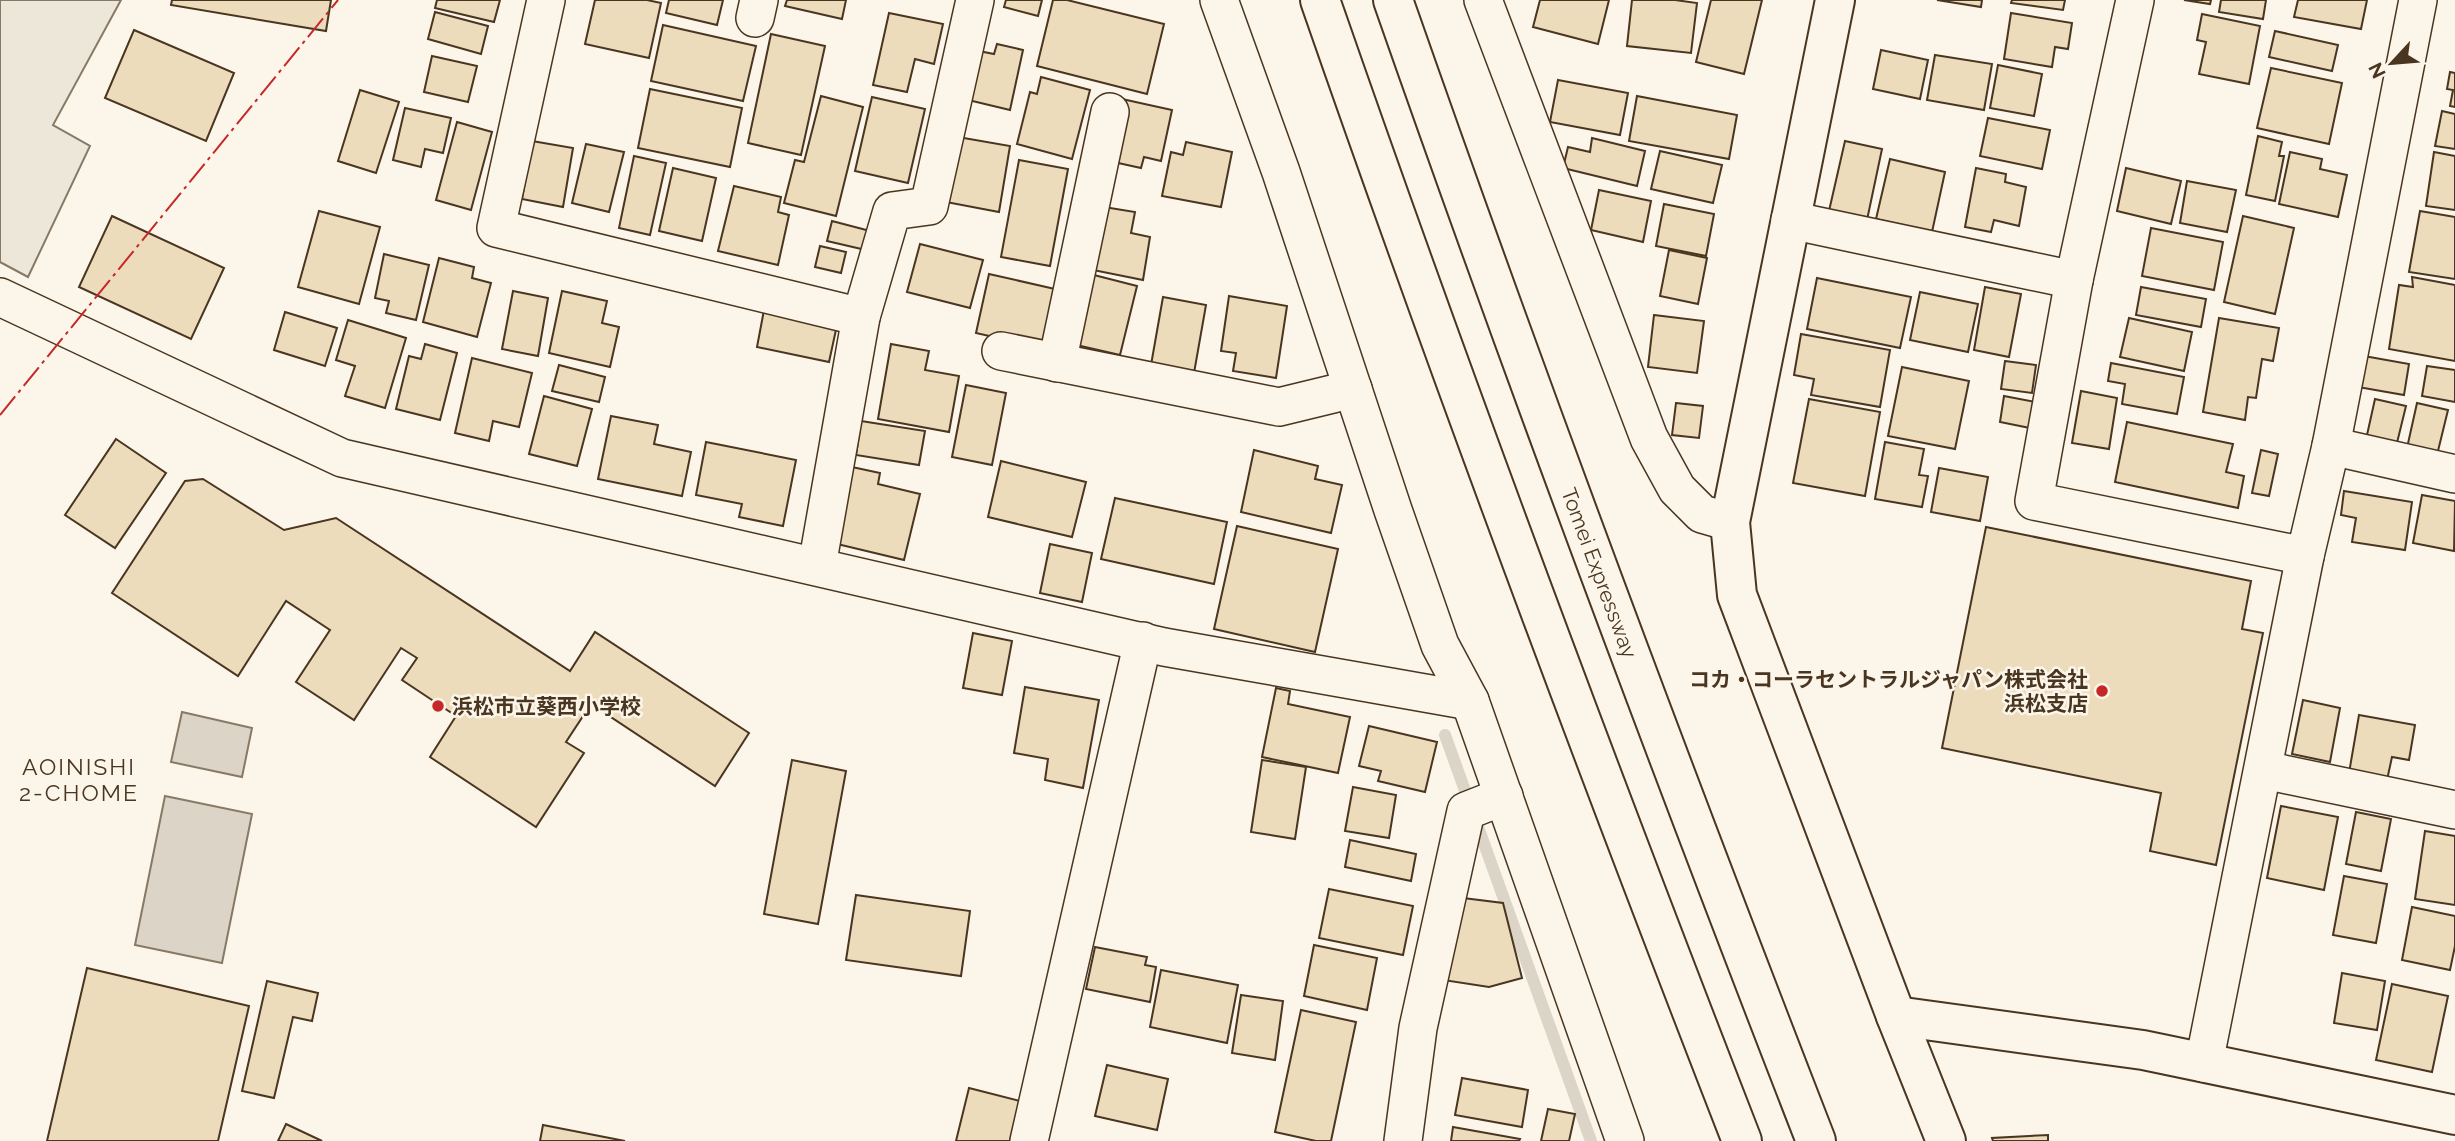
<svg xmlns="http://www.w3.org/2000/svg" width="2455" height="1141" font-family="Raleway,'Noto Sans JP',sans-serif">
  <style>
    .parking { fill: #ede7d9; stroke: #887966; stroke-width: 2 }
    .water { fill: #dcd4c6; stroke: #887966; stroke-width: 2 }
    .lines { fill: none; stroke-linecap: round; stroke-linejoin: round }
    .stream { stroke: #dcd4c6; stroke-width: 12 }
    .building { fill: #ecdcbc; stroke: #4a3520; stroke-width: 2 }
    .minor-casing { stroke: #4a3520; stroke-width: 40 }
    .tertiary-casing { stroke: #4a3520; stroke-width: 42 }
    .motorway-casing { stroke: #4a3520; stroke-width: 42 }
    .minor { stroke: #fbf6e9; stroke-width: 37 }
    .tertiary { stroke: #fbf6e9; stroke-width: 38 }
    .motorway { stroke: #fbf6e9; stroke-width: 38 }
    .power { stroke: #c62828; stroke-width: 2; stroke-dasharray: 24 5 3.5 5; stroke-linecap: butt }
    .poi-dot { fill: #c62828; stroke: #fbf6e9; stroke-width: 2.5 }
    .labels { text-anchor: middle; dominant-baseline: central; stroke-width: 5; stroke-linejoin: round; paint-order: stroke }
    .street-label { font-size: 21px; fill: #4a3520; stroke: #fbf6e9 }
    .poi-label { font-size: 21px; font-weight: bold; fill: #4a3520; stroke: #fbf6e9; text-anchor: end }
    .neighbourhood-label { font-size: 23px; letter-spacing: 2px; fill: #4a3520; stroke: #fbf6e9 }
  </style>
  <rect width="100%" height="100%" fill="#fbf6e9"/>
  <!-- parking -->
  <polygon class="parking" points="0,0 121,0 53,125 90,146 28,277 0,262"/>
  <!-- water -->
  <g class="water">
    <polygon points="182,712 252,728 242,777 171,762"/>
    <polygon points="165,796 252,814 222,963 135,945"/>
  </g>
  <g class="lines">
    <!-- stream -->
    <polyline class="stream" points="1445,735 1591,1141"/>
  </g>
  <!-- building -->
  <g class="building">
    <polygon points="172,0 331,0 326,31 171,5"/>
    <polygon points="437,0 500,0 494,22 435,8"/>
    <polygon points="595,0 647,0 661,3 649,58 585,44"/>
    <polygon points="669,0 723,0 717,25 666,13"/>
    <polygon points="787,0 846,0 842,19 785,6"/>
    <polygon points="1006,0 1042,0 1038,16 1004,7"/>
    <polygon points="1053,0 1067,0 1164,24 1147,94 1037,66"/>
    <polygon points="1540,0 1609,0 1598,44 1533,27"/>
    <polygon points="1632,0 1675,0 1697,3 1691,53 1627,46"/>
    <polygon points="1711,0 1762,0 1744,74 1696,62"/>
    <polygon points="1937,0 1982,0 1981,7"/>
    <polygon points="2012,0 2065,0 2063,10 2011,3"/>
    <polygon points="2184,0 2211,0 2210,4"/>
    <polygon points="2221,0 2266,0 2263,19 2219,12"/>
    <polygon points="2298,0 2367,0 2361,29 2294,17"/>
    <polygon points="435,12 488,26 481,54 428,39"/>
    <polygon points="889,13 943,24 934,64 915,59 907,92 873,85"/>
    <polygon points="2011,13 2072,23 2068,49 2055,47 2052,67 2004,59"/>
    <polygon points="2202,14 2260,26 2249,84 2199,74 2206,42 2197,40"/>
    <polygon points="663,25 756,46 743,101 651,81"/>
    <polygon points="134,30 234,73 206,141 105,98"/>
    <polygon points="2275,31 2338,45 2332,71 2269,57"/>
    <polygon points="771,34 825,46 801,155 748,143"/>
    <polygon points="997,44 1023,50 1010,110 964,99 974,50 994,54"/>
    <polygon points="1881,50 1928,60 1920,99 1873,89"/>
    <polygon points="1935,55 1992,64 1984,110 1927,100"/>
    <polygon points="432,56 477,66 468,102 424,92"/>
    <polygon points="1998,65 2042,74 2034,116 1990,108"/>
    <polygon points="2271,68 2342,83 2329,144 2257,128"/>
    <polygon points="2450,72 2455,73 2455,107 2450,106 2453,90 2447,89"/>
    <polygon points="1041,77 1090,90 1072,159 1017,144 1030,92 1037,94"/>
    <polygon points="1558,80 1628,93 1620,135 1550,122"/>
    <polygon points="650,89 742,108 730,167 638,148"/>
    <polygon points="360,90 399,102 376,173 338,161"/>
    <polygon points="821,96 863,107 836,216 784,203 795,160 804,162"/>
    <polygon points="1637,96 1737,115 1729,159 1629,141"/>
    <polygon points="872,97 925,109 908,183 855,171"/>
    <polygon points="1122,99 1172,110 1161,161 1144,157 1141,168 1109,161"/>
    <polygon points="405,108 451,118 443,153 425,149 421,167 393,160"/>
    <polygon points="2442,111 2455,114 2455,149 2435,146"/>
    <polygon points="1988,118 2050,130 2042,169 1980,156"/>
    <polygon points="457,122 492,132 471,210 436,200"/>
    <polygon points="2258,136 2282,142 2279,156 2284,156 2275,201 2246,195"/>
    <polygon points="958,137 1010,146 999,212 946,202"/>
    <polygon points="1592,138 1645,151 1637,186 1563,168 1568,147 1590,152"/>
    <polygon points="532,141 573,148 563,207 522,199"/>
    <polygon points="1845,141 1882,149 1867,220 1829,211"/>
    <polygon points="1186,142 1232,152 1221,207 1162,196 1171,152 1183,155"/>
    <polygon points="586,144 624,152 609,212 572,203"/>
    <polygon points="1660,151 1722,165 1713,203 1651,189"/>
    <polygon points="2290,152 2322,159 2320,169 2347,175 2338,217 2279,204"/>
    <polygon points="2434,152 2455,156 2455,210 2426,206"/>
    <polygon points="634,156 666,163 650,235 619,228"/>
    <polygon points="1890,159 1945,172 1932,232 1876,219"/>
    <polygon points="1019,160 1068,169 1050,266 1001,257"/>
    <polygon points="673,168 716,178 702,241 659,231"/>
    <polygon points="1976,168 2006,174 2005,182 2026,187 2019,226 1994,220 1991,232 1965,227"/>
    <polygon points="2126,168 2181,181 2171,224 2117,211"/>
    <polygon points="2187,181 2236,190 2227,232 2180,223"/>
    <polygon points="734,186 781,197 778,212 789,215 778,265 718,251"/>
    <polygon points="1599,190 1651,201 1643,242 1591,230"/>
    <polygon points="1664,204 1714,214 1706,256 1656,246"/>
    <polygon points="1104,207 1135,212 1131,233 1150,237 1143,280 1093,270"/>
    <polygon points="319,211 380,227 359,304 298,287"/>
    <polygon points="2420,211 2455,217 2455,279 2409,272"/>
    <polygon points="112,216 224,268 191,339 79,287"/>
    <polygon points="2243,216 2294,228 2275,314 2224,302"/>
    <polygon points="832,221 874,232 870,251 827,241"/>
    <polygon points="2151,228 2223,242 2214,290 2142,276"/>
    <polygon points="920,244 983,260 970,308 907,292"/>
    <polygon points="820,246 846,252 841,273 815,267"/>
    <polygon points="1669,250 1707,258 1698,304 1660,296"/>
    <polygon points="384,254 429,265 416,320 386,313 389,301 375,298"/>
    <polygon points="439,258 474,267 472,278 491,283 477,337 423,322"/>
    <polygon points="989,274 1055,289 1042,348 976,333"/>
    <polygon points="1090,274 1137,286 1120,355 1072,344"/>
    <polygon points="2412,277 2455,285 2455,361 2389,349 2399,285 2413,287"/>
    <polygon points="1817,278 1911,297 1900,348 1807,329"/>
    <polygon points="1985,287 2021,294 2009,357 1974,350"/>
    <polygon points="2141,287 2206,299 2201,327 2136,315"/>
    <polygon points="513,291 548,298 538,356 502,349"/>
    <polygon points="562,291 607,301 602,323 619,327 610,367 549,353"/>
    <polygon points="1920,292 1978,304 1968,352 1910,340"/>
    <polygon points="1229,296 1287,306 1276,378 1233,371 1236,353 1221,351"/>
    <polygon points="1163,297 1206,305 1194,373 1151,365"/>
    <polygon points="764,310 837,325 829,362 757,347"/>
    <polygon points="285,312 337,328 325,366 274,350"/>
    <polygon points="1654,315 1704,321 1697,373 1648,367"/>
    <polygon points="2129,318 2192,332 2184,371 2120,357"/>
    <polygon points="2219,318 2279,328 2273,361 2262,359 2256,398 2248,397 2245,420 2203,412"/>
    <polygon points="348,320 406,338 385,408 345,396 355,366 336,360"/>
    <polygon points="1801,334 1890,350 1880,407 1811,395 1814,379 1794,375"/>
    <polygon points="425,344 457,353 440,420 396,409 409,356 421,359"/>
    <polygon points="891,344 929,351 925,370 959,376 949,432 878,419"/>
    <polygon points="2364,356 2409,364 2404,395 2358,387"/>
    <polygon points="472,358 532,373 519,427 493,421 489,441 455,433"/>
    <polygon points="2005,361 2036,365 2032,393 2001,389"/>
    <polygon points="2111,363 2184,377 2177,414 2122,404 2125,384 2108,381"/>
    <polygon points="559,365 605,377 599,402 552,391"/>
    <polygon points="2427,366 2455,370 2455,402 2422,396"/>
    <polygon points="1902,367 1969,381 1955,449 1888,436"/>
    <polygon points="966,385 1006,393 992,465 952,457"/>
    <polygon points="2081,391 2117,398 2109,449 2072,443"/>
    <polygon points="544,396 592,409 577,466 529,454"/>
    <polygon points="2004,396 2035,402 2030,428 2000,422"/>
    <polygon points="1809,399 1880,412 1865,496 1793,483"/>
    <polygon points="2375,399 2406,406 2395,451 2365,444"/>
    <polygon points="1676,403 1703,406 1699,438 1672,435"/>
    <polygon points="2417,403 2448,410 2437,455 2407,448"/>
    <polygon points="611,416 658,425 654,444 691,452 682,496 598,479"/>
    <polygon points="861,421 925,431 919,465 856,455"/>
    <polygon points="2127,422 2233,444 2226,472 2244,476 2238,508 2115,482"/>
    <polygon points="116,439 166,473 115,548 65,515"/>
    <polygon points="706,442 796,460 783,526 739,517 742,504 696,495"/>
    <polygon points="1885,442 1924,449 1919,475 1928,476 1922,507 1875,499"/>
    <polygon points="1254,450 1318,466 1315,479 1342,485 1331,533 1241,512"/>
    <polygon points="2261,450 2278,454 2269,496 2252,493"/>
    <polygon points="1001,461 1086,482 1072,537 988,517"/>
    <polygon points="852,467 880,473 878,484 920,494 904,560 833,543"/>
    <polygon points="1939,468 1988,477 1980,521 1931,512"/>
    <polygon points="203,479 284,530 336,518 570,671 595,632 749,733 715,786 591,704 566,742 584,753 536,827 430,757 456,716 402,680 417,658 401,648 354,720 296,682 330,630 286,601 238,676 112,593 185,481"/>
    <polygon points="2344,491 2412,502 2405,550 2352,542 2356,518 2341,515"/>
    <polygon points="2422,495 2455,501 2454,551 2413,543"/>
    <polygon points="1115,498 1227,522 1214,584 1101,559"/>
    <polygon points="1237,526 1338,549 1315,652 1214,629"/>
    <polygon points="1986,527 2251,581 2242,629 2263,633 2216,865 2150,851 2161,793 1942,748"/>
    <polygon points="1050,544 1092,553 1082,602 1040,593"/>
    <polygon points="973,633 1012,641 1002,695 963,688"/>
    <polygon points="1025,687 1099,700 1083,788 1045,780 1048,759 1014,753"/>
    <polygon points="1276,688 1290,691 1288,704 1350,717 1338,773 1262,757"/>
    <polygon points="2303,700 2340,708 2330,762 2292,754"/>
    <polygon points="2359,715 2415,725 2409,760 2392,757 2387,780 2349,773"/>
    <polygon points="1369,726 1437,742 1425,792 1378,781 1381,771 1359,766"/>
    <polygon points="792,760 846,771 818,924 764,914"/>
    <polygon points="1262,760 1306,767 1295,839 1251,832"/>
    <polygon points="1353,787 1396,795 1389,838 1345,831"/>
    <polygon points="2281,806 2338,817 2324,890 2267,878"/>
    <polygon points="2356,812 2391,819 2381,871 2346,864"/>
    <polygon points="2425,831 2455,836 2455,905 2415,899"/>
    <polygon points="1350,840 1416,854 1411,881 1345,867"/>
    <polygon points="2344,876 2387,884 2376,943 2333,935"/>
    <polygon points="1329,889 1413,906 1403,955 1319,938"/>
    <polygon points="856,895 970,911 961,976 846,960"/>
    <polygon points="1455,897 1503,903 1522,978 1489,987 1443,980"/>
    <polygon points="2412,907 2455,916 2455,946 2450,970 2402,960"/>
    <polygon points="1314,945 1377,958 1367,1010 1304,996"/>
    <polygon points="1095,947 1147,957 1145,965 1156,967 1150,1002 1086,989"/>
    <polygon points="87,968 249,1006 218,1141 47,1141"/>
    <polygon points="1161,970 1238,985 1227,1043 1150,1027"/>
    <polygon points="2342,973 2385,981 2377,1030 2334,1023"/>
    <polygon points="267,981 318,993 312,1021 293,1017 274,1098 242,1091"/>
    <polygon points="2392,984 2448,996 2432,1072 2376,1060"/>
    <polygon points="1241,995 1283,1001 1275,1060 1232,1053"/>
    <polygon points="1301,1010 1356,1022 1331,1141 1316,1141 1275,1132"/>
    <polygon points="1107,1065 1168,1079 1157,1130 1095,1116"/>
    <polygon points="1462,1078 1528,1090 1522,1127 1455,1115"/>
    <polygon points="969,1088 1020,1101 1010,1141 956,1141"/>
    <polygon points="1548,1109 1575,1114 1569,1141 1541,1141"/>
    <polygon points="286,1124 322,1141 278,1141"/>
    <polygon points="543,1125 625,1141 540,1141"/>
    <polygon points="1453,1127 1520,1139 1519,1141 1451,1141"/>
    <polygon points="2048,1135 2048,1141 1993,1141 1992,1138"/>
  </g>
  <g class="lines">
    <defs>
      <g id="minor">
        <polyline points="546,0 496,228 861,317"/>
        <polyline points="1219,0 1281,172 1393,510 1440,645 1470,701 1625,1141"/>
        <polyline points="1483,0 1649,438 1677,489 1702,514 1730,522"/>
        <polyline points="2135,0 2074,280 2034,501 2305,556"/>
        <polyline points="755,18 759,0"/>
        <polyline points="1790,220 2074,280"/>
        <polyline points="0,297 342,458 1164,647 1470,701"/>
        <polyline points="1001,351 1279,407 1353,389"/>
        <polyline points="1057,363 1110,112"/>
        <polyline points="2331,446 2455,474"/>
        <polyline points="817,566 861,317 892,211 929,206 975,0"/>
        <polyline points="2264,770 2455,810"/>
        <polyline points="2204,1063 2305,556 2331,446 2418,0"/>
        <polyline points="1029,1141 1143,641"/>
        <polyline points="1403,1141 1418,1028 1466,811 1504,796"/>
      </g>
      <g id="tertiary">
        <polyline points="1835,0 1730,522 1737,595 1896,1016 1946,1141"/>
        <polyline points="1896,1016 2143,1050 2455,1115"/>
      </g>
      <g id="motorway">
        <path d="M 1320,0 C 1453,383 1595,763 1742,1141"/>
        <path id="s1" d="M 1393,0 C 1527,383 1669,763 1816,1141"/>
      </g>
    </defs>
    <!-- minor casing -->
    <use href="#minor" class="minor-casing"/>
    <!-- tertiary casing -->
    <use href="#tertiary" class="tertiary-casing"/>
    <!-- motorway casing -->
    <use href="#motorway" class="motorway-casing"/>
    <!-- minor -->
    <use href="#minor" class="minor"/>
    <!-- tertiary -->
    <use href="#tertiary" class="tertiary"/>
    <!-- motorway -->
    <use href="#motorway" class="motorway"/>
    <!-- power -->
    <polyline class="power" points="0,415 338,0"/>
  </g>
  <!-- markers -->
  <g class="poi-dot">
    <circle cx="2102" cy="691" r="7"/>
    <circle cx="438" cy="706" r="7"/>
  </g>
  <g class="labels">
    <!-- street labels -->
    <g class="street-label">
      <text stroke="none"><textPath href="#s1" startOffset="609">Tomei Expressway</textPath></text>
    </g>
    <!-- poi labels -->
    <g class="poi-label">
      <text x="2088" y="679">コカ・コーラセントラルジャパン株式会社<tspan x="2088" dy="24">浜松支店</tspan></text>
      <text x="452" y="706" text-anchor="start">浜松市立葵西小学校</text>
    </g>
    <!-- neighbourhood labels -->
    <g class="neighbourhood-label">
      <text x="79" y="766">AOINISHI<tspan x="79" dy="26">2-CHOME</tspan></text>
    </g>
  </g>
  <!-- north arrow -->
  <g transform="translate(2392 63) rotate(244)" stroke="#fbf6e9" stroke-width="5" paint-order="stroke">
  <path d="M0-5L12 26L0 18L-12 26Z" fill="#4a3520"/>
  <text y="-10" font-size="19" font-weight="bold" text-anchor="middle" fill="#4a3520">N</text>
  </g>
</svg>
